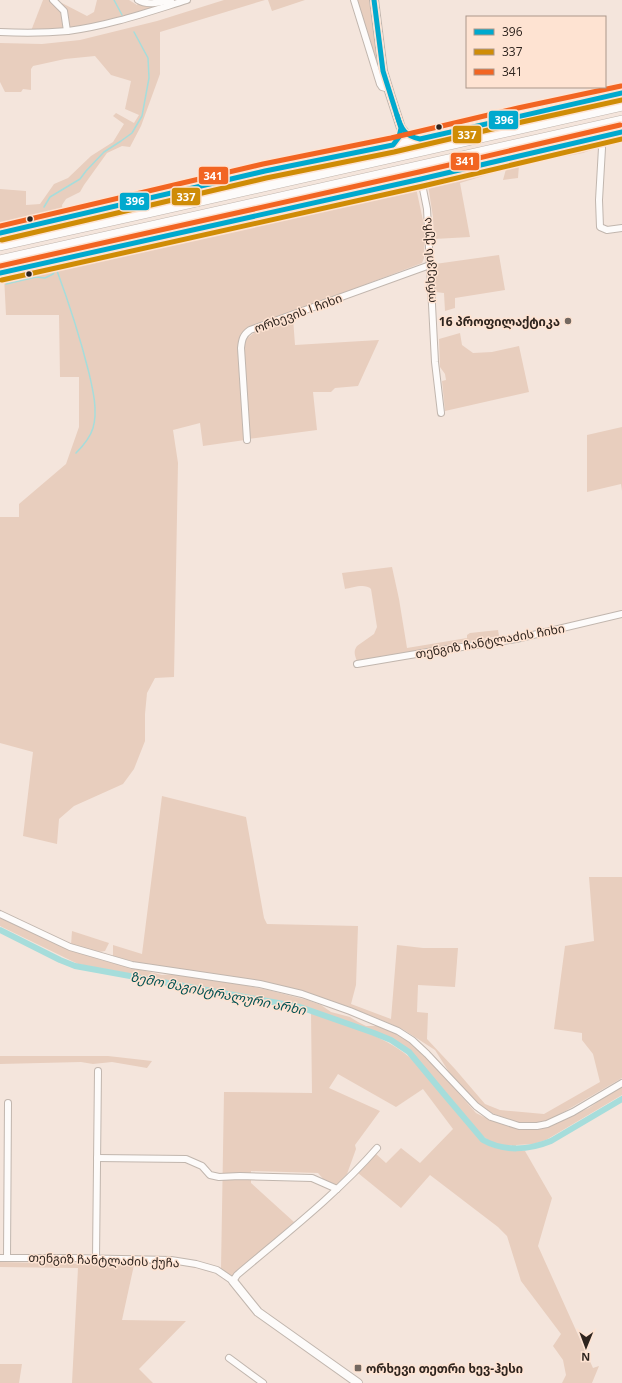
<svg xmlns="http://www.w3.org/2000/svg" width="622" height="1383" font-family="'Open Sans','Noto Sans Georgian',sans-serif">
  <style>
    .green { fill: #e8cebe }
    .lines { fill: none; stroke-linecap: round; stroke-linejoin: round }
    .stream { stroke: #a6dddb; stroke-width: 1.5 }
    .canal { stroke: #a6dddb; stroke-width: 6 }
    .minor-casing { stroke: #c1b6ae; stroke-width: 8 }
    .tertiary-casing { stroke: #c1b6ae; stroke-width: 10 }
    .trunk-casing { stroke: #c1b6ae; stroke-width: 12 }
    .minor { stroke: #fdfbfa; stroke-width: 6 }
    .tertiary { stroke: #fdfbfa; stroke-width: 8 }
    .trunk { stroke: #fdfbfa; stroke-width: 11 }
    .bus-1-casing { stroke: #fee3d2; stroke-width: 8 }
    .bus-2-casing { stroke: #fee3d2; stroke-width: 8 }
    .bus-3-casing { stroke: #fee3d2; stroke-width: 8 }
    .bus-1 { stroke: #00a9ce; stroke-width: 5 }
    .bus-2 { stroke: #cf8c06; stroke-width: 5 }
    .bus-3 { stroke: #f26522; stroke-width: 5 }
    .bus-dot { fill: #2e241e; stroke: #fee3d2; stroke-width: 1.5 }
    .poi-dot { fill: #736860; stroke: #fee3d2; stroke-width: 1.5 }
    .labels { text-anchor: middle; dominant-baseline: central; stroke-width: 3; stroke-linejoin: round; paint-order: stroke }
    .street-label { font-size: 12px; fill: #2e241e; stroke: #fee3d2 }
    .poi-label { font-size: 12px; font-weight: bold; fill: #2e241e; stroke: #fee3d2; text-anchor: end }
    .water-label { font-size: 13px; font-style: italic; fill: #005152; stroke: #fee3d2 }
    .line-badge { stroke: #fee3d2; stroke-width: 1.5 }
    .badge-label { font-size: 11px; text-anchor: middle; font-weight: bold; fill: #fff }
  </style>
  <rect width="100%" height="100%" fill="#f4e5dc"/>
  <!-- green -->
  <g class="green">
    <polygon points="43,0 51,0 62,11 64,29 31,31"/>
    <polygon points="97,0 129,0 137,5 138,3 164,3 178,0 114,20 69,28 58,1 87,16 94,12"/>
    <polygon points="224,0 265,0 160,32 160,74 141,126 130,147 122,146 107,153 84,185 80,192 66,199 62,205 63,214 19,225 0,226 0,189 26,191 26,205 40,204 54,184 68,178 91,156 113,142 124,124 113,116 116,113 134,123 139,115 125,109 131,81 111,75 95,56 65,59 33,66 31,69 31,90 23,89 21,92 5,92 0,82 0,43 42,44 80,40 157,21"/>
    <polygon points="268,0 305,0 272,11"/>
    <polygon points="357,0 369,0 381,81"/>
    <polygon points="590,147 594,149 583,153 519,165 518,178 503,180 506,169 460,183 470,237 434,239 433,217 428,185 430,183 435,182 436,183 456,179 456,177"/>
    <path d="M 415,183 L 425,230 L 424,258 L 422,263 L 248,329 C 242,334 240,338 239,346 L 245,440 L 203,446 L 200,423 L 173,430 L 178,463 L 174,677 L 155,678 L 147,693 L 145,714 L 145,741 L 134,769 L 123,784 L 74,806 L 59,819 L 57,844 L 23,836 L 33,752 L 0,743 L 0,517 L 19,517 L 19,504 L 66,464 L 79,427 L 79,377 L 60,377 L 59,315 L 6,315 L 4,276 Z"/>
    <polygon points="499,255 505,290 455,298 455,308 445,311 444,293 435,292 435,264"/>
    <polygon points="293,318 295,345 379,340 358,386 335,388 331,392 313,392 317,430 248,439 243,349 245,340 255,332"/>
    <polygon points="460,333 462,345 473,353 492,352 519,346 529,392 445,411 442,381 446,380 445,374 440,367 439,339"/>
    <polygon points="622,427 622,491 621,484 587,492 587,435"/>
    <path d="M 392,567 L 399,599 L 407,648 L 467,638 L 467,635 L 470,633 L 498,630 L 499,636 L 357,661 C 355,656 353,651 357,646 L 374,634 L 377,627 L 371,589 C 365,583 352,588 345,589 L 342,573 Z"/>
    <polygon points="162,796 246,817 264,918 267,924 358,926 356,985 351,1004 391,1019 397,945 423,948 458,948 455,987 418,985 417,1012 428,1013 427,1039 455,1069 485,1104 500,1110 544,1114 600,1082 593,1054 582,1040 582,1033 554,1029 565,946 594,941 589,877 622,877 622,1078 550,1120 536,1124 516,1122 486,1111 468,1094 459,1085 449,1072 435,1050 404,1030 391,1024 349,1007 303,991 266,982 139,963 113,956 113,945 142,954"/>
    <path d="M 0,918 L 68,949 L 101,960 L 162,975 L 177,974 L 214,979 L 268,990 L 307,1000 L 321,1005 L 331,1012 L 350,1017 L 358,1022 L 366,1026 L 377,1026 L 394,1032 L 410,1043 L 427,1057 L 476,1113 L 484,1117 L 518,1129 L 543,1128 L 589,1108 L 622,1085 L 622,1095 L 546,1140 L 533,1144 L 516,1145 L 516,1151 L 525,1151 L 552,1198 L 538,1246 L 593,1368 L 599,1366 L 592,1383 L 562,1383 L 566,1375 L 563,1360 L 553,1346 L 561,1334 L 521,1281 L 507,1236 L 498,1227 L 430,1175 L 401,1208 L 358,1173 L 376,1154 L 386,1163 L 401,1148 L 420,1163 L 453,1129 L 423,1089 L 396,1107 L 338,1074 L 329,1088 L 380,1111 L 355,1145 L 356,1149 L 347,1174 L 332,1189 L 318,1173 L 251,1171 L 251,1183 L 294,1222 L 233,1276 L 229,1276 L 221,1269 L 224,1092 L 312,1093 L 311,1013 C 346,1025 386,1035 414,1061 L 484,1143 L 492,1147 L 511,1150 L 512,1145 C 500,1146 490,1143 482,1135 L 409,1049 L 382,1034 L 301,1005 L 78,964 L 0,926 Z"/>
    <polygon points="72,931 109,943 105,951 99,952 71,945"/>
    <polygon points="0,1056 108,1056 152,1061 147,1068 112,1062 93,1064 81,1062 0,1064"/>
    <polygon points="0,1262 134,1265 122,1320 186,1321 139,1369 153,1383 72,1383 78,1268 0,1267"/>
    <polygon points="0,1364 22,1364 19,1383 0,1383"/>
  </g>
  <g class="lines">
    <!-- stream -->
    <g class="stream">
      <polyline points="114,0 122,15"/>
      <polyline points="44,207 50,197 80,179 86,171 104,152 121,141 132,133 142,116 149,78 148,58 134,32"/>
      <path d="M 56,268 C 69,303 80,337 89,373 C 93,390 98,411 93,428 C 90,438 84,445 76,453"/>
      <polyline points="6,284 36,277 45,278 53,274 56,269"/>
    </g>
    <!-- canal -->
    <path class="canal" d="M 0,930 L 60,960 L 75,966 L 300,1007 L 374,1033 L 391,1040 L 409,1052 L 444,1094 L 483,1140 C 504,1152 529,1150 551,1141 L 622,1099"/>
    <defs>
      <g id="minor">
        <polyline points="53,0 64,11 67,31"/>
        <path d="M 138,0 C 147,6 161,2 171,0"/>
        <polyline points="354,0 380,84 382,87 389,89"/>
        <path d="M 0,32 C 23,33 45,33 68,31 C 108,26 148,12 187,0"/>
        <polyline points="595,137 602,148 599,200 600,227 607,230 622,228"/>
        <polyline points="421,179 427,209 435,362 441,413"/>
        <path d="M 247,440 L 241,348 C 242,339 243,335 250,330 L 430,265"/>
        <polyline points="357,664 428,652 516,639 622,614"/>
        <polyline points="0,914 70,947 132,965 260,984 302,994 350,1011 398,1031 412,1040 427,1054 476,1106 491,1117 519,1126 537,1126 547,1124 573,1112 622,1083"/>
        <polyline points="97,1158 186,1159 202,1166 210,1175 219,1177 240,1176 312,1178 337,1189"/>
        <path d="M 0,1258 L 70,1258 L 171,1260 L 196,1264 L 217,1270 L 233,1281 L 237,1275 C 284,1235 337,1194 377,1148"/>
        <polyline points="7,1258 8,1103"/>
        <polyline points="96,1259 98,1071"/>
        <polyline points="229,1358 263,1383"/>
      </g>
      <g id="tertiary">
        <polyline points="374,0 383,71 390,94 401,128 407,135 417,138"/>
        <polyline points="516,116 622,93"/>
        <polyline points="590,139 622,132"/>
        <polyline points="87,213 265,171 393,145 501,120"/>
        <polyline points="0,233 71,217"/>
        <polyline points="0,273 421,179 576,142"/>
        <polyline points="233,1281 258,1312 358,1383"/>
      </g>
      <g id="trunk">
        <polyline points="480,133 520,115"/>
        <polyline points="567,139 595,137"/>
        <polyline points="67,218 106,216"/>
        <polyline points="0,245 135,215 622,105"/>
        <polyline points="0,261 622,121"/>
      </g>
    </defs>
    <!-- minor casing -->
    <use href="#minor" class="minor-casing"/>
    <!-- tertiary casing -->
    <use href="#tertiary" class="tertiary-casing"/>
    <!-- trunk casing -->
    <use href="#trunk" class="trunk-casing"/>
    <!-- minor -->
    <use href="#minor" class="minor"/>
    <!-- tertiary -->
    <use href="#tertiary" class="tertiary"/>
    <!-- trunk -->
    <use href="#trunk" class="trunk"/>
    <defs>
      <g id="bus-1">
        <path d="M 397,115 C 401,129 405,136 420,139 L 622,93"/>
        <polyline points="0,233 265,171 393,145 399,137 401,128 383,71 374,0"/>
        <polyline points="0,273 421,179 622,132"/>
      </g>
      <g id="bus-2">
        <polyline points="2,240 266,178 394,152 522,122 622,100"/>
        <polyline points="2,280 423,186 622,139"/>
      </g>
      <g id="bus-3">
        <polyline points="0,226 263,164 391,138 518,108 621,86"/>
        <polyline points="0,266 419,172 620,125"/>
      </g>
    </defs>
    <!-- bus-1 casing -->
    <use href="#bus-1" class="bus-1-casing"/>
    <!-- bus-2 casing -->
    <use href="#bus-2" class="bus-2-casing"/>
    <!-- bus-3 casing -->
    <use href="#bus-3" class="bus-3-casing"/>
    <!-- bus-1 -->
    <use href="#bus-1" class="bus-1"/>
    <!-- bus-2 -->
    <use href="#bus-2" class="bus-2"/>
    <!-- bus-3 -->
    <use href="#bus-3" class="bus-3"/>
  </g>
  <!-- markers -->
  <g class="bus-dot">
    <circle cx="439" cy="127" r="3.5"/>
    <circle cx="30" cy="219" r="3.5"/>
    <circle cx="29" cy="274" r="3.5"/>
  </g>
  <g class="poi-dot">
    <circle cx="568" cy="321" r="4"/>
    <rect x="354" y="1364" width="8" height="8" rx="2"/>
  </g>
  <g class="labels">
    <!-- street labels -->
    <g class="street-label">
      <text transform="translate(429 260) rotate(-93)">ორხევის ქუჩა</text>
      <text transform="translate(298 313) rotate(-20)">ორხევის I ჩიხი</text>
      <text transform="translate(490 641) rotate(-10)">თენგიზ ჩანტლაძის ჩიხი</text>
      <text transform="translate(104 1260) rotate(2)">თენგიზ ჩანტლაძის ქუჩა</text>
    </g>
    <!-- poi labels -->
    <g class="poi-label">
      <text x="560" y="321">16 პროფილაქტიკა</text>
      <text x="366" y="1368" text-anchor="start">ორხევი თეთრი ხევ-ჰესი</text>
    </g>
    <!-- water labels -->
    <g class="water-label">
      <text transform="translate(218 993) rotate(11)">ზემო მაგისტრალური არხი</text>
    </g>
  </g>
  <g class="line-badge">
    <rect x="488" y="110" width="31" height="20" rx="4" fill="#00a9ce"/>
    <rect x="452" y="125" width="30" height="19" rx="4" fill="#cf8c06"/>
    <rect x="450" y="152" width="30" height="19" rx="4" fill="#f26522"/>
    <rect x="198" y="166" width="31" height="19" rx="4" fill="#f26522"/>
    <rect x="171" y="187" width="30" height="19" rx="4" fill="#cf8c06"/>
    <rect x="119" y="192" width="31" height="19" rx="4" fill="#00a9ce"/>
  </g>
  <g class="badge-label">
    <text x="504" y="124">396</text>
    <text x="467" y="139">337</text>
    <text x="465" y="165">341</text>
    <text x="213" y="180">341</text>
    <text x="186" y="201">337</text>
    <text x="135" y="205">396</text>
  </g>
  <!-- legend -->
  <rect x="466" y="16" width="140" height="72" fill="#fee3d2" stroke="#ab978a"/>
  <rect x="474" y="29" width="20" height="6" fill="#00a9ce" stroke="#ab978a"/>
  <text x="502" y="36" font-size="12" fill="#2e241e">396</text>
  <rect x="474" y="49" width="20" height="6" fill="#cf8c06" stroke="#ab978a"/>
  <text x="502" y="56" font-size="12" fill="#2e241e">337</text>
  <rect x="474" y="69" width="20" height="6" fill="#f26522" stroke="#ab978a"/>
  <text x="502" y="76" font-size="12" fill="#2e241e">341</text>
  <!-- north arrow -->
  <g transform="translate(586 1347) rotate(181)" stroke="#fee3d2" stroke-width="3" paint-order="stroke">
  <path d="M0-3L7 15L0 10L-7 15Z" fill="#2e241e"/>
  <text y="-6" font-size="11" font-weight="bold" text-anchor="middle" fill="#2e241e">N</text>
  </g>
</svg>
